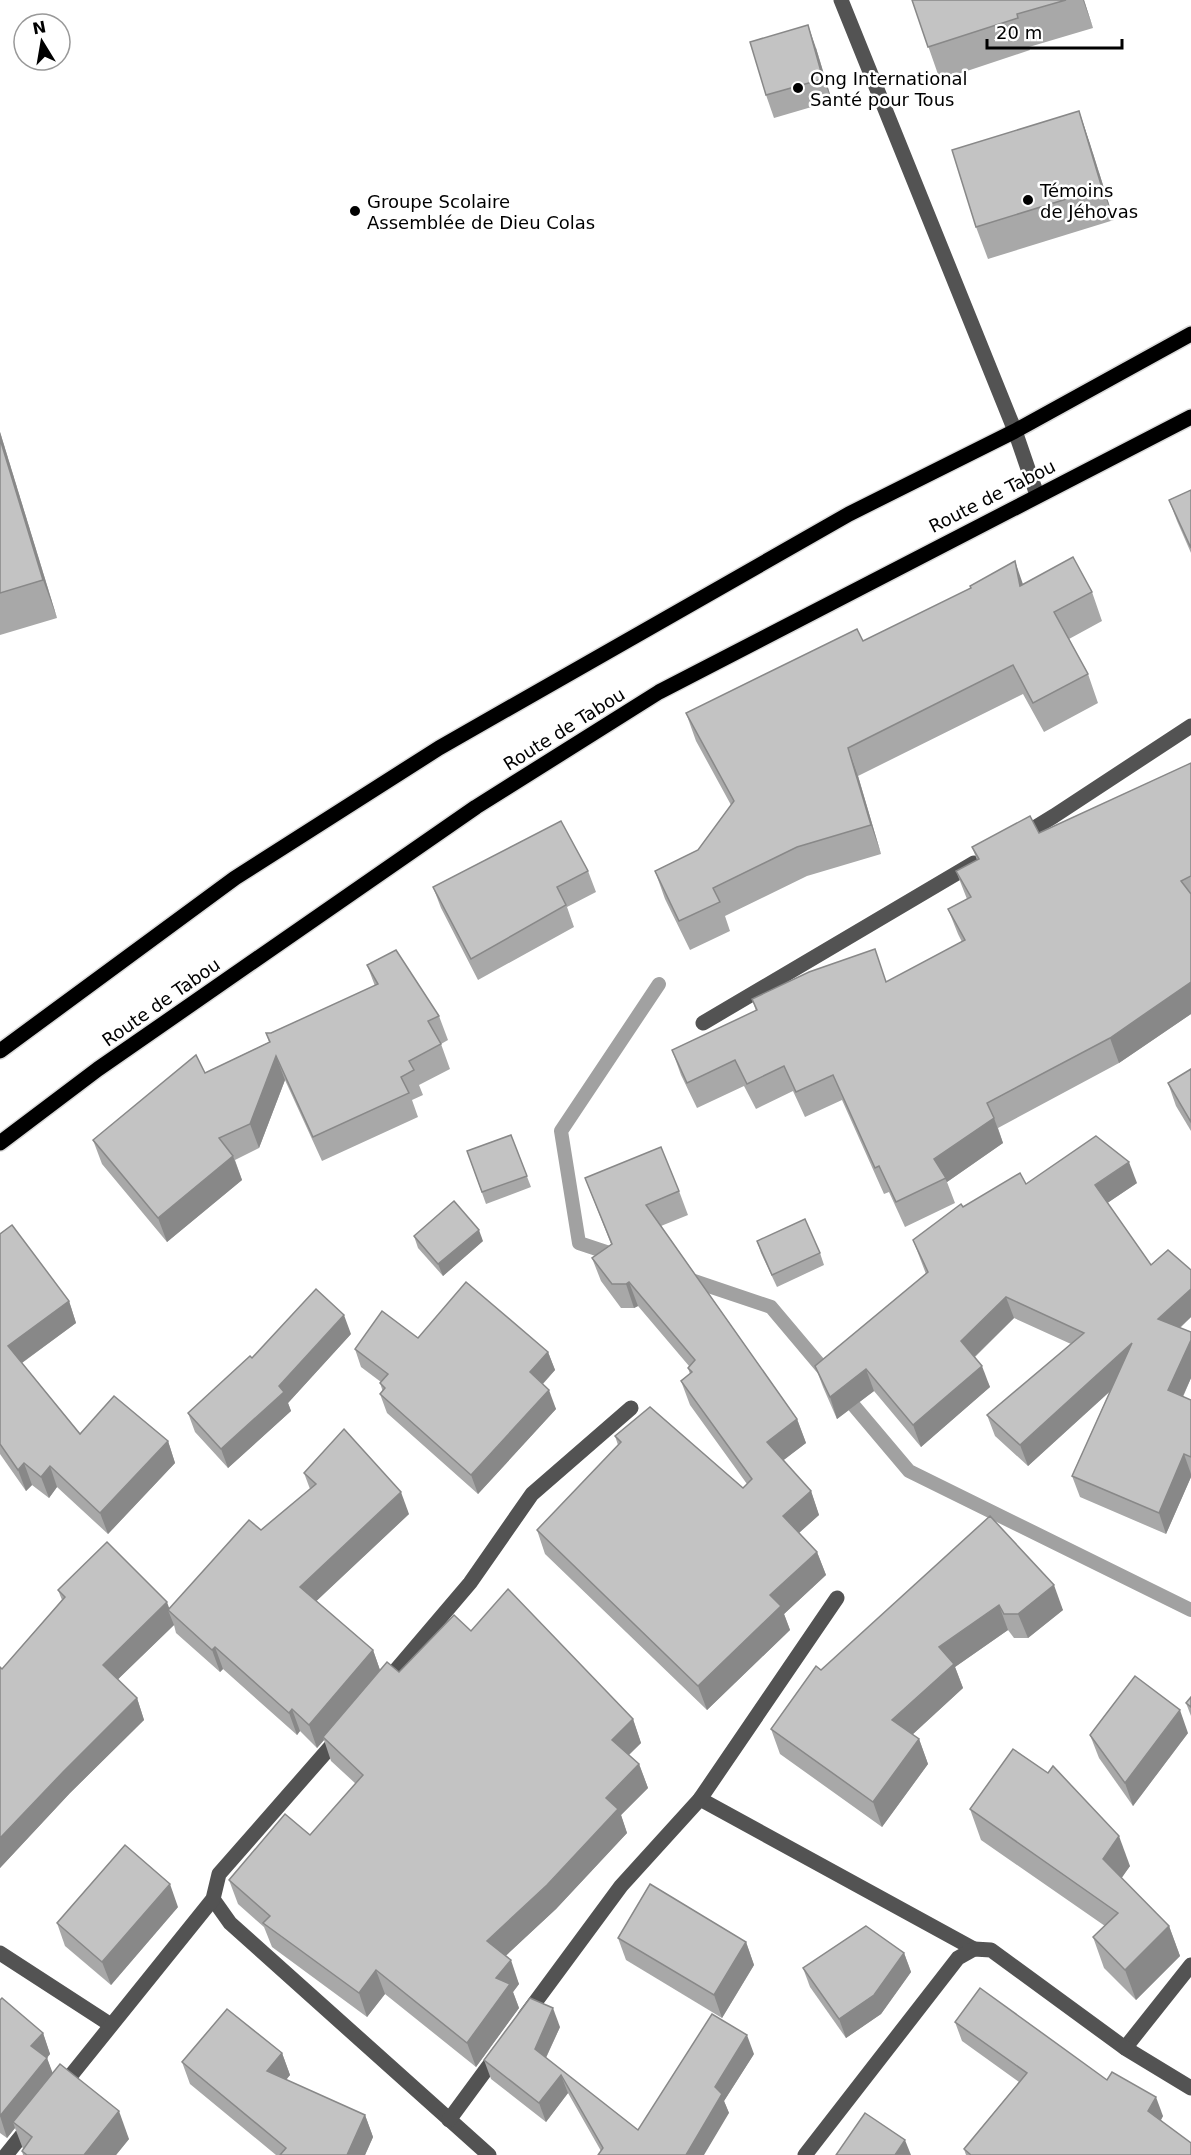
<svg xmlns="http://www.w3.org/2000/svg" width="1191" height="2155" font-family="'DejaVu Sans',sans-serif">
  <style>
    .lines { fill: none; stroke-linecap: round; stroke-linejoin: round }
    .stream { stroke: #a1a1a1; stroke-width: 14 }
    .major-casing { stroke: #dbdbdb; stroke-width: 18 }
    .minor { stroke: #535353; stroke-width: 15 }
    .major { stroke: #000; stroke-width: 15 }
    .wall { fill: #a8a8a8 }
    .shaded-wall { fill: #888 }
    .building { fill: #c3c3c3; stroke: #888; stroke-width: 1.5 }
    .poi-dot { fill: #000; stroke: #fff; stroke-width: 2 }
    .labels { text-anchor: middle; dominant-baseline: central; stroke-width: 5; stroke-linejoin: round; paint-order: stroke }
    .poi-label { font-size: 18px; fill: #000; stroke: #fff; text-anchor: start }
    .street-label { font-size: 18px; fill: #000; stroke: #fff }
  </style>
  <rect width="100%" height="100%" fill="#fff"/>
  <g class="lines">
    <!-- stream -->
    <g class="stream">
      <polyline points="618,1256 579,1243 561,1131 659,984"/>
      <polyline points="685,1278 771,1307 830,1377"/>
      <polyline points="844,1394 909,1471 1191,1610"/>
    </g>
    <defs>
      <g id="major">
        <polyline points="0,1051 235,878 439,748 849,514 1015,431 1191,334"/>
        <polyline points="0,1143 98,1069 476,807 659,692 1191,417"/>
      </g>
    </defs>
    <!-- major casing -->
    <use href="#major" class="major-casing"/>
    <!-- minor -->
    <g class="minor">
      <polyline points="841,0 1015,431 1037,495"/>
      <polyline points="1018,838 1054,816 1191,726"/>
      <polyline points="703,1023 974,863"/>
      <polyline points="384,1684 470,1583 532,1494 631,1408"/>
      <polyline points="700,1799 974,1949"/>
      <polyline points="213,1899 230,1923 489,2155"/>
      <polyline points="0,1953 111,2025"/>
      <polyline points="525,2016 621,1886 700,1799 837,1598"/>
      <polyline points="1125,2048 1191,1965"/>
      <polyline points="60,2089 213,1899 219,1874 340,1736"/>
      <polyline points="449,2120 499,2052"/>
      <polyline points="6,2155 31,2124"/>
      <polyline points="805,2155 958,1958 974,1949 991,1950 1125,2048 1191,2088"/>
    </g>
    <!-- major -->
    <use href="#major" class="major"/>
  </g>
  <!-- wall -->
  <g class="wall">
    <polygon points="912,0 1084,0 1093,28 1029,47 1030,50 940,80"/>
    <polygon points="816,48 832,101 774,118 766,95"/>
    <polygon points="1079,111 1090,144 1114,220 988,259 976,227"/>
    <polygon points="0,432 57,618 0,635"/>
    <polygon points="1191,490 1191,553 1177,521 1169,500"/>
    <polygon points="1023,584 1092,592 1102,621 1069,639 1088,674 1098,703 1044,732 1023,694 858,776 881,854 807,876 725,916 730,931 690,950 665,899 655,871 698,850 731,805 696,741 686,713 863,641"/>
    <polygon points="1191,763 1191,1014 1119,1063 998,1128 1003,1143 947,1182 955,1203 905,1227 889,1192 884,1194 842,1100 805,1117 793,1091 756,1109 744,1086 697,1108 681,1075 672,1050 756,1011 752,999 887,982 962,942 958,934 948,909 967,899 956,871 977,860 972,847 1039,833"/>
    <polygon points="588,871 596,892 567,907 574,927 478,980 441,908 433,887"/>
    <polygon points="367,965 439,1016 448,1040 441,1044 450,1069 419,1085 423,1095 412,1100 418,1117 322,1161 285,1080 259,1148 235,1160 242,1180 167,1242 102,1164 93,1140 205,1073 269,1042 266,1033 271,1033 375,986"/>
    <polygon points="1191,1069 1191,1131 1176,1106 1168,1083"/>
    <polygon points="511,1135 531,1187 486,1204 467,1151"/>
    <polygon points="585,1178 679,1191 688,1215 661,1226 797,1419 806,1443 783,1460 811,1491 819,1515 799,1533 817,1552 826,1575 784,1614 790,1630 707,1710 545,1554 537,1530 618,1445 615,1436 743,1488 747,1484 690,1405 681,1381 690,1374 688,1368 689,1366 638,1306 634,1308 621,1308 601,1281 592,1258 611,1244"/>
    <polygon points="1137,1183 1107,1203 1151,1265 1191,1270 1191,1317 1180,1328 1191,1332 1191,1378 1183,1397 1191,1400 1191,1477 1166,1534 1080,1497 1072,1476 1110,1391 1028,1466 995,1436 987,1415 1071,1344 1014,1318 975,1357 990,1387 921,1447 874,1391 837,1419 823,1387 815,1366 926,1274 913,1240 963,1207 1026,1184"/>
    <polygon points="0,1234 69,1301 76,1323 22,1363 80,1434 168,1441 175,1463 108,1534 57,1487 49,1498 32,1485 26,1491 0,1454"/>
    <polygon points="414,1236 483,1241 443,1276 418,1248"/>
    <polygon points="757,1241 820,1253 824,1265 777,1287 761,1253"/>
    <polygon points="351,1334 288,1403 291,1411 228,1468 195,1432 188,1413"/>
    <polygon points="418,1338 548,1352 555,1370 543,1384 556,1409 478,1494 387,1413 380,1394 383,1392 380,1383 381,1382 361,1367 355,1349"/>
    <polygon points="304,1473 409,1514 316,1601 373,1650 380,1670 399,1672 471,1631 633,1719 641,1743 629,1755 639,1764 648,1788 621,1815 627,1833 556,1909 505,1956 519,1984 513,1992 519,2008 476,2067 385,1994 367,2017 272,1947 264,1927 238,1904 229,1880 310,1835 356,1784 331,1761 324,1740 317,1748 300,1731 297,1735 223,1669 220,1672 176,1633 174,1625 117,1680 137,1698 144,1720 70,1793 0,1868 0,1667 2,1669 62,1600 58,1590 170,1609 310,1489"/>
    <polygon points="990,1516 1063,1610 1028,1638 1014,1638 1008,1630 955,1667 963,1688 912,1735 919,1739 928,1764 882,1827 780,1754 771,1729"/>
    <polygon points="1191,1697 1191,1716 1186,1703"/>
    <polygon points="1188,1733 1133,1806 1099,1758 1090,1735"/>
    <polygon points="970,1809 1130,1866 1121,1878 1169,1926 1180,1956 1136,2000 1104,1968 1093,1937 1105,1926 981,1840"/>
    <polygon points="178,1907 111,1985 65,1946 57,1923"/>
    <polygon points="618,1938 746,1942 754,1965 722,2018 626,1960"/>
    <polygon points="904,1953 911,1972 881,2014 846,2038 810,1987 803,1968"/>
    <polygon points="0,2000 43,2033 50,2054 47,2058 52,2073 129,2139 116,2155 23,2155 22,2151 23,2149 15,2128 7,2138 0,2133"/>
    <polygon points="955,2022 1107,2080 1163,2116 1161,2120 1191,2155 966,2155 964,2149 1019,2082 962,2041"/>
    <polygon points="560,2027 546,2058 638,2130 754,2054 724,2101 729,2113 601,2151 568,2093 546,2122 491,2079 484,2060"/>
    <polygon points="282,2053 290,2075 286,2080 365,2115 373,2137 365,2155 276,2155 190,2084 182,2062"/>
  </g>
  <!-- shaded-wall -->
  <g class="shaded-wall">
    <polygon points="1083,0 1084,0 1093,28"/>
    <polygon points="808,25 816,48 832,101 823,79"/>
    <polygon points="1079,111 1090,144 1114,220 1102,188"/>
    <polygon points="0,432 57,618 43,580 0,439"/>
    <polygon points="1015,561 1025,590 1020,586"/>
    <polygon points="848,748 858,776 881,854 871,825"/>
    <polygon points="1191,982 1191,1014 1119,1063 1110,1038"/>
    <polygon points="276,1056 285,1080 259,1148 250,1124"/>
    <polygon points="994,1118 1003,1143 947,1182 934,1159"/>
    <polygon points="233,1156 242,1180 167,1242 158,1218"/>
    <polygon points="1129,1162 1137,1183 1103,1206 1095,1185"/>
    <polygon points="479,1230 483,1241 443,1276 438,1264"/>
    <polygon points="629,1282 638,1306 634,1308 626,1284"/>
    <polygon points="1191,1289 1191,1317 1166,1340 1158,1319"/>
    <polygon points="1006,1297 1014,1318 969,1362 961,1341"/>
    <polygon points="69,1301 76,1323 16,1367 8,1346"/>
    <polygon points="344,1315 351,1334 288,1403 291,1411 228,1468 221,1449"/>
    <polygon points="1191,1340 1191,1378 1176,1411 1168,1390"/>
    <polygon points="1132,1343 1139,1365 1028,1466 1020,1445"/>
    <polygon points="548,1352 555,1370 536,1391 530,1372"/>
    <polygon points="982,1366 990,1387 921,1447 913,1425"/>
    <polygon points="866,1369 874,1391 837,1419 830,1397"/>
    <polygon points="549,1390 556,1409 478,1494 471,1475"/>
    <polygon points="797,1419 806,1443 776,1466 767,1442"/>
    <polygon points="168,1441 175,1463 108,1534 100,1513"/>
    <polygon points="1184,1454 1191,1474 1191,1477 1166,1534 1159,1513"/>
    <polygon points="24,1463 32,1485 26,1491 18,1470"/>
    <polygon points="50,1466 57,1487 49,1498 41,1477"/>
    <polygon points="811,1491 819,1515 792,1539 783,1516"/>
    <polygon points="401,1492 409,1514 308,1609 300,1587"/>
    <polygon points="817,1552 826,1575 784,1614 790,1630 707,1710 698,1686 770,1595"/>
    <polygon points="1054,1585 1063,1610 1028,1638 1018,1614"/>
    <polygon points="167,1602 171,1613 168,1610 174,1625 110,1687 103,1665"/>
    <polygon points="999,1605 1008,1630 955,1667 963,1688 901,1745 892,1720 939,1647"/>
    <polygon points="215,1647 223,1669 220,1672 212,1650"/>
    <polygon points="373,1650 381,1673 323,1737 324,1740 317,1748 309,1725"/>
    <polygon points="137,1698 144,1720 70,1793 0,1868 0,1838 63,1772"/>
    <polygon points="292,1709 300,1731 297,1735 289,1713"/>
    <polygon points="1180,1710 1188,1733 1133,1806 1125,1783"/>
    <polygon points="633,1719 641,1743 620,1763 612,1740"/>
    <polygon points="919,1739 928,1764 882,1827 873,1802"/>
    <polygon points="639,1764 648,1788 621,1815 627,1833 556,1909 496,1965 487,1941 606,1798"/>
    <polygon points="1119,1836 1130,1866 1114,1889 1103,1859"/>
    <polygon points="170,1884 178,1907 111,1985 102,1962"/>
    <polygon points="1169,1926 1180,1956 1136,2000 1125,1970"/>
    <polygon points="746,1942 754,1965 722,2018 714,1995"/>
    <polygon points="904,1953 911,1972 881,2014 846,2038 839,2019"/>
    <polygon points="511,1960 519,1984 513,1992 519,2008 476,2067 467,2043 496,1978"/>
    <polygon points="376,1970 385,1994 367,2017 359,1993"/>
    <polygon points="553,2008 560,2027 541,2068 535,2049"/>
    <polygon points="43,2033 50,2054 39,2067 31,2046"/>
    <polygon points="747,2035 754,2054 724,2101 729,2113 704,2155 686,2155 715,2087"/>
    <polygon points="282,2053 290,2075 275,2093 267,2071"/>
    <polygon points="47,2058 55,2079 13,2122 15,2128 7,2138 0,2116"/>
    <polygon points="561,2075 568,2093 546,2122 539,2103"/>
    <polygon points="1156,2097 1163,2116 1155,2130 1148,2111"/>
    <polygon points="119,2111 129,2139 116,2155 84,2155"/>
    <polygon points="365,2115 373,2137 365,2155 347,2155"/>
    <polygon points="905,2140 911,2155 895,2155"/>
  </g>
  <!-- building -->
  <g class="building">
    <polygon points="912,0 1066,0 1017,14 1018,18 928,47"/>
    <polygon points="808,25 823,79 766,95 750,42"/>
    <polygon points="1079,111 1102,188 976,227 952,150"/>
    <polygon points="0,439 43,580 0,593"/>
    <polygon points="1191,490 1191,548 1169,500"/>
    <polygon points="1073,557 1092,592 1054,612 1088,674 1033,703 1013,665 848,748 871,825 797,847 713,888 720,902 679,921 655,871 698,850 734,801 686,713 857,629 863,641 971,588 970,586 1015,561 1020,586"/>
    <polygon points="1191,763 1191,876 1181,881 1191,894 1191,982 1110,1038 987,1103 994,1118 934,1159 946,1178 896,1202 879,1166 875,1168 833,1075 796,1092 784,1066 747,1084 735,1060 687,1083 672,1050 757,1010 752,999 809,972 875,949 886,982 965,940 948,909 971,897 956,871 979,859 972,847 1030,816 1039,833"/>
    <polygon points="561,821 588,871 557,887 566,905 471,959 433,887"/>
    <polygon points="396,950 439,1016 428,1021 441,1044 409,1061 414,1070 401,1077 409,1093 313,1137 276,1056 250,1124 219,1138 233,1156 158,1218 93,1140 196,1055 205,1073 270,1042 266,1033 271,1033 378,984 367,965"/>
    <polygon points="1191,1069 1191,1122 1168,1083"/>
    <polygon points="511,1135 527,1176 482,1192 467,1151"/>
    <polygon points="1096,1136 1129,1162 1095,1185 1151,1265 1168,1250 1191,1270 1191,1289 1158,1319 1191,1332 1191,1340 1168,1390 1191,1400 1191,1457 1184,1454 1159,1513 1072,1476 1132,1343 1020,1445 987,1415 1084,1333 1006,1297 961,1341 982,1366 913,1425 866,1369 830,1397 815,1366 928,1272 913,1240 961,1204 963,1207 1020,1173 1026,1184"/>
    <polygon points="661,1147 679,1191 646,1205 797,1419 767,1442 811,1491 783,1516 817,1552 770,1595 781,1606 698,1686 537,1530 621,1442 615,1436 650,1407 743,1488 752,1479 681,1381 692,1372 688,1368 695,1360 629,1282 626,1284 612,1284 592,1258 612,1244 585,1178"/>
    <polygon points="454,1201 479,1230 438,1264 414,1236"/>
    <polygon points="805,1219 820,1253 772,1275 757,1241"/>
    <polygon points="12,1225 69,1301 8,1346 80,1434 114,1396 168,1441 100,1513 50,1466 41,1477 24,1463 18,1470 0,1444 0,1234"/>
    <polygon points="466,1282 548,1352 530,1372 549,1390 471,1475 380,1394 385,1388 380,1383 388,1374 355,1349 382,1311 418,1338"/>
    <polygon points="316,1289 344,1315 279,1386 284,1392 221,1449 188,1413 250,1356 252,1358"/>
    <polygon points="344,1429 401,1492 300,1587 373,1650 309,1725 292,1709 289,1713 215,1647 212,1650 168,1610 249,1520 261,1530 316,1484 304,1473"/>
    <polygon points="990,1516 1054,1585 1018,1614 1004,1614 999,1605 939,1647 954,1664 892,1720 919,1739 873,1802 771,1729 816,1666 821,1670"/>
    <polygon points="107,1542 167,1602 103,1665 137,1698 63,1772 0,1838 0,1667 2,1669 65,1597 58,1590"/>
    <polygon points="508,1589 633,1719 612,1740 639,1764 606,1798 618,1809 547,1885 487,1941 511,1960 496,1978 510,1984 467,2043 376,1970 359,1993 263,1923 270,1916 229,1880 285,1814 310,1835 363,1775 323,1737 387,1662 399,1672 454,1615 471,1631"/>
    <polygon points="1135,1676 1180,1710 1125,1783 1090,1735"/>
    <polygon points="1191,1697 1191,1707 1186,1703"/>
    <polygon points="1013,1749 1048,1773 1053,1766 1119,1836 1103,1859 1169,1926 1125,1970 1093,1937 1118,1913 970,1809"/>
    <polygon points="125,1845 170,1884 102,1962 57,1923"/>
    <polygon points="650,1884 746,1942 714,1995 618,1938"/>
    <polygon points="866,1926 904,1953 874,1995 839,2019 803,1968"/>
    <polygon points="980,1988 1107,2080 1112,2072 1156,2097 1148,2111 1191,2143 1191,2155 971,2155 964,2149 1027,2073 955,2022"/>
    <polygon points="2,1998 43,2033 31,2046 47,2058 0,2116 0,2000"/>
    <polygon points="530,1998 553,2008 535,2049 638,2130 712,2014 747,2035 715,2087 722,2094 686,2155 598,2155 603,2148 561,2075 539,2103 484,2060"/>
    <polygon points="227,2009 282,2053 267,2071 365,2115 347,2155 280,2155 286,2148 182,2062"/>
    <polygon points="60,2064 119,2111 84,2155 27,2155 22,2151 32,2137 13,2122"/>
    <polygon points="865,2113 905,2140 895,2155 836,2155"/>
  </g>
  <!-- markers -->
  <g class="poi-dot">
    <circle cx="798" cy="88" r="6"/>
    <circle cx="1028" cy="200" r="6"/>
    <circle cx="355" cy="211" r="6"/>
  </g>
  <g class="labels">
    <!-- poi labels -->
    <g class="poi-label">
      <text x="810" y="78">Ong International<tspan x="810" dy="21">Santé pour Tous</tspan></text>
      <text x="1040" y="190">Témoins<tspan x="1040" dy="21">de Jéhovas</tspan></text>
      <text x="367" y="201">Groupe Scolaire<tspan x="367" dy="21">Assemblée de Dieu Colas</tspan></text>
    </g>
    <!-- street labels -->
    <g class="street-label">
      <text transform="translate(992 496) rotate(-27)">Route de Tabou</text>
      <text transform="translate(564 729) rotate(-32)">Route de Tabou</text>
      <text transform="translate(161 1002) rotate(-35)">Route de Tabou</text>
    </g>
  </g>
  <!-- north arrow -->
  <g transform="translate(42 42) rotate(349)"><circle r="28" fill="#ffffff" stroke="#999999" stroke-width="1.5"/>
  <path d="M0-4.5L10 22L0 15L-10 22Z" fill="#000000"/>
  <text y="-9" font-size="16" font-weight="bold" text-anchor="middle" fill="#000000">N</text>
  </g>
  <!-- scale -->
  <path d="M987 39v9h135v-9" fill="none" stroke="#000000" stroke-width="3"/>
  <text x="996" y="39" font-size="18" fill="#000000" stroke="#ffffff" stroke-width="4.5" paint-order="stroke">20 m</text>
</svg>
